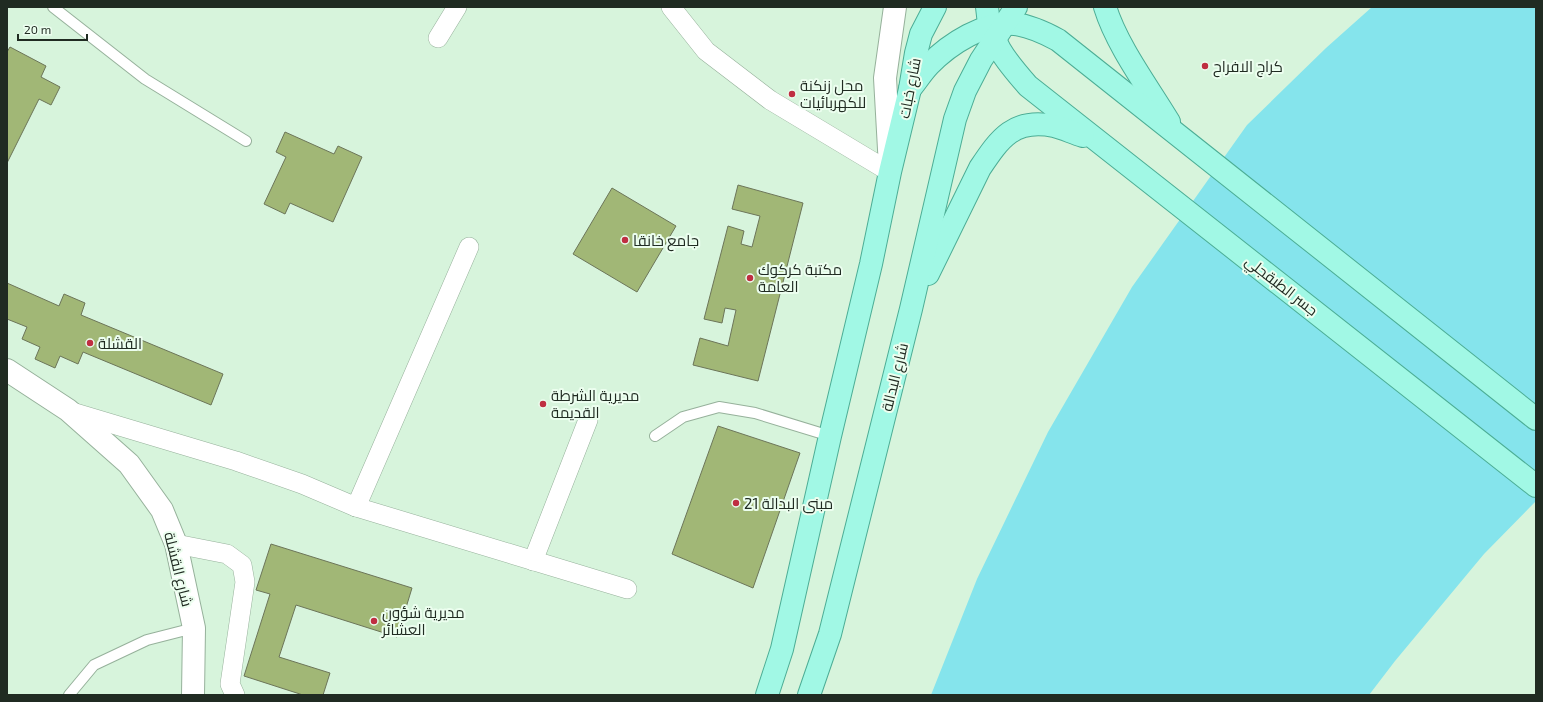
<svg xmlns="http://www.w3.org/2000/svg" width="1543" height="702" font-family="'Exo 2',Cairo,sans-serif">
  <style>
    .water { fill: #85e4ec }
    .building { fill: #a1b776; stroke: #6c7559 }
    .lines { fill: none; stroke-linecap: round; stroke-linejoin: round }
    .service-casing { stroke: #96b19b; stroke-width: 12 }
    .minor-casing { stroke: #96b19b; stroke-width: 20 }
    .tertiary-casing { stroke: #96b19b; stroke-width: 24 }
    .primary-casing { stroke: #4cad95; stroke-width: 24 }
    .service { stroke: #fff; stroke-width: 10 }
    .minor { stroke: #fff; stroke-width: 19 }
    .tertiary { stroke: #fff; stroke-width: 22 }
    .primary { stroke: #a1f8e5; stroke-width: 22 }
    .poi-dot { fill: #bf2e41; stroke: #ecfeef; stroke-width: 1.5 }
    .labels { text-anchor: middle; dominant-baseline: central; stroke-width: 4; stroke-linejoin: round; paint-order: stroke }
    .poi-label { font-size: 15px; fill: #202b22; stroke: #ecfeef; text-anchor: start }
    .street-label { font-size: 15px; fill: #202b22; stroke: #ecfeef }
  </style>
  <rect width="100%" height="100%" fill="#d7f4dc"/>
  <!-- water -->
  <polygon class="water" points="1372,7 1536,7 1536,501 1484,554 1395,661 1369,695 931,695 977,579 1048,432 1132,287 1247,125 1326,48"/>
  <!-- building -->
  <g class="building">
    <polygon points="10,47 46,66 41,77 60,87 51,105 39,99 7,163 7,52"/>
    <polygon points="285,132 334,154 338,146 362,157 333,222 290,203 285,214 264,204 286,157 276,152"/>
    <polygon points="738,185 803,203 758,381 693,365 700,338 728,346 736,310 725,308 722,323 704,319 728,226 744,231 741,244 752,247 760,216 732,209"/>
    <polygon points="612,188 676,226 637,292 573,254"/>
    <polygon points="7,283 59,306 64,294 85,303 81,315 223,374 211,405 83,352 78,364 60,356 55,368 35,359 40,347 22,339 27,327 7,319"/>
    <polygon points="718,426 800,453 753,588 672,554"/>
    <polygon points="271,544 412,588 397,637 296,605 279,657 330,673 323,695 303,695 244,676 270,594 256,590"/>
  </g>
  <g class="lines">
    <defs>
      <g id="service">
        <polyline points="53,7 145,79 246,141"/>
        <polyline points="655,436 683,417 719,407 755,413 830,436"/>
        <polyline points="69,695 94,665 147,640 194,628"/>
      </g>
      <g id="minor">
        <polyline points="671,7 706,51 770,100 890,172"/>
        <polyline points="438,38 457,7"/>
        <polyline points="69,411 236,461 302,484 356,507 627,589"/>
        <polyline points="356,507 469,247"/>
        <polyline points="176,544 227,554 242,565 245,582 230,684 235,695"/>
        <polyline points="533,561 588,420"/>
      </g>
      <g id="tertiary">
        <polyline points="890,167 885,78 895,7"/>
        <polyline points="7,370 68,410 129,464 162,510 176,544 194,628 193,695"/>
      </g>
      <g id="primary">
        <path d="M 987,7 C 989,41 1006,61 1028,86 L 1536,486"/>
        <path d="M 1105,7 C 1117,46 1148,87 1169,122"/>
        <path d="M 910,89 C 917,81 922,72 929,65 C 949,44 985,21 1015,24 C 1030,26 1045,33 1058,40 L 1536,419"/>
        <path d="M 928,274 L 980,168 C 1000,138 1014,118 1054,126 C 1063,128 1073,133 1083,136"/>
        <polyline points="767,695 782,649 830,436 871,264 890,172 910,89 916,53 921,34 935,7"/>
        <polyline points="809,695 830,634 911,309 955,119 965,91 981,60 1016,7"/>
      </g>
    </defs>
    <!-- service casing -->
    <use href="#service" class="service-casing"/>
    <!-- minor casing -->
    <use href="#minor" class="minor-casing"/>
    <!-- tertiary casing -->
    <use href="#tertiary" class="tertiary-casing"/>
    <!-- primary casing -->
    <use href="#primary" class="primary-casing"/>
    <!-- service -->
    <use href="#service" class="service"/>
    <!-- minor -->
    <use href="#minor" class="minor"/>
    <!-- tertiary -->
    <use href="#tertiary" class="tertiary"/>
    <!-- primary -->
    <use href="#primary" class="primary"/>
  </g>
  <!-- markers -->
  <g class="poi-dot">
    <circle cx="1205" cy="66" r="4"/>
    <circle cx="792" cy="94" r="4"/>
    <circle cx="625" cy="240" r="4"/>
    <circle cx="750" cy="278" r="4"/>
    <circle cx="90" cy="343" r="4"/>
    <circle cx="543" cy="404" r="4"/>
    <circle cx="736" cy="503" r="4"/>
    <circle cx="374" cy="621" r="4"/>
  </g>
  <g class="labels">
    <!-- poi labels -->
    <g class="poi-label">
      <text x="1213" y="66">كراج الافراح</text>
      <text x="800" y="85">محل زنكنة<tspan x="800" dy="17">للكهربائيات</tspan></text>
      <text x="633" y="240">جامع خانقا</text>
      <text x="758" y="269">مكتبة كركوك<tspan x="758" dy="17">العامة</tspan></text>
      <text x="98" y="343">القشلة</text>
      <text x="551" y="395">مديرية الشرطة<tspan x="551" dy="17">القديمة</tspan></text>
      <text x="744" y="503">مبنى البدالة 21</text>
      <text x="382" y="612">مديرية شؤون<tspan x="382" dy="17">العشائر</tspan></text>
    </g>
    <!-- street labels -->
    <g class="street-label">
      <text transform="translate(909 88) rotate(-79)">شارع خبات</text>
      <text transform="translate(1282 285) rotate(38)">جسر الطبقجلي</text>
      <text transform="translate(894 377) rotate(-76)">شارع البدالة</text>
      <text transform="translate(179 569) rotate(76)">شارع القشلة</text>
    </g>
  </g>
  <!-- border -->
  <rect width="1543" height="702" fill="none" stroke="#202b22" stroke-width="16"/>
  <!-- scale -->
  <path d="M18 34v6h69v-6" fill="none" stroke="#202b22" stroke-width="2"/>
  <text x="24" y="34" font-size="12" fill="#202b22" stroke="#ecfeef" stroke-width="3" paint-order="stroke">20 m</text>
</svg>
